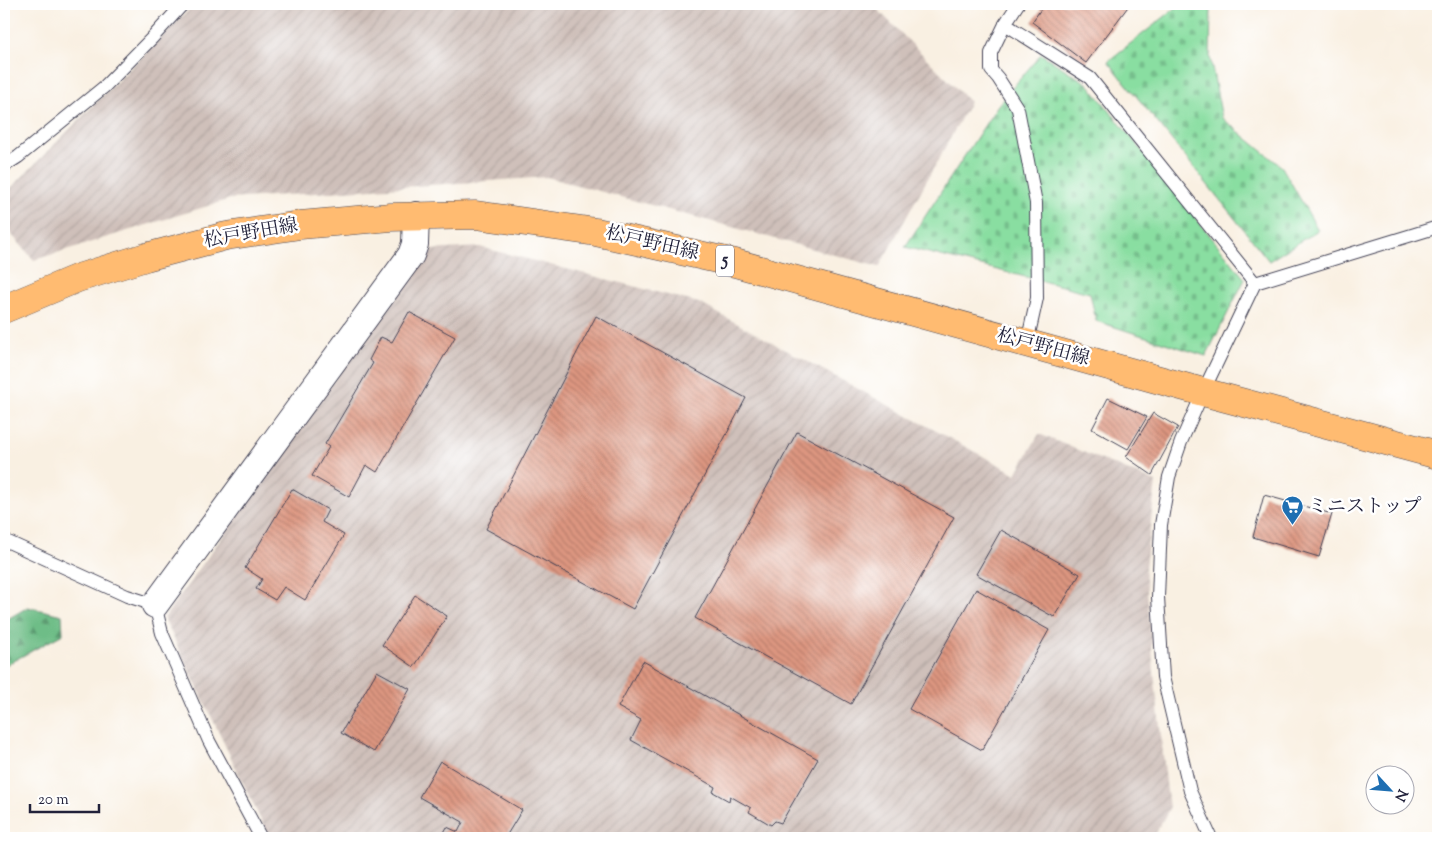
<svg xmlns="http://www.w3.org/2000/svg" width="1442" height="842" font-family="'Sorts Mill Goudy','Noto Serif JP',serif">
  <style>
    .industrial { fill: url(#industrial-furrows) }
    .forest { fill: url(#forest-firs); stroke: #487061 }
    .cemetery { fill: url(#cemetery-stones); stroke: #56806e }
    .building { fill: url(#building-back-hatch) }
    .lines { fill: none; stroke-linecap: round; stroke-linejoin: round }
    .lane-casing { stroke: #424154; stroke-width: 14 }
    .street-casing { stroke: #424154; stroke-width: 28 }
    .primary-casing { stroke: #424154; stroke-width: 29 }
    .lane { stroke: #fff; stroke-width: 12 }
    .street { stroke: #fff; stroke-width: 26 }
    .primary { stroke: #ffbb71; stroke-width: 28 }
    .labels { text-anchor: middle; dominant-baseline: central; stroke-width: 5; stroke-linejoin: round; paint-order: stroke }
    .shield { fill: #fff; stroke: #646476; stroke-width: 1 }
    .shield-label { font-size: 18px; font-weight: bold; fill: #22223b }
    .street-label { font-size: 19px; fill: #22223b; stroke: #fff }
    .poi-label { font-size: 19px; fill: #22223b; stroke: #fff; text-anchor: start }
  </style>
  <defs>
    <pattern id="industrial-furrows" width="10" height="10" patternUnits="userSpaceOnUse" patternTransform="scale(1.25)"><rect width="10" height="10" fill="#cfc0ba"/><path d="M-1 1l2-2M0 10L10 0M9 11l2-2" fill="none" stroke="#b1a5a1"/></pattern>
    <pattern id="forest-firs" width="22" height="20" patternUnits="userSpaceOnUse" patternTransform="scale(1.25)"><rect width="22" height="20" fill="#6ebd87"/><path d="M5 1l3.5 6h-7zM16 11l3.5 6h-7z" fill="#5a9970"/></pattern>
    <pattern id="cemetery-stones" width="16" height="16" patternUnits="userSpaceOnUse" patternTransform="scale(1.25)"><rect width="16" height="16" fill="#89dea1"/><path d="M2 7V4a2 2 0 0 1 4 0v3zM10 15v-3a2 2 0 0 1 4 0v3z" fill="#76be8c"/></pattern>
    <pattern id="building-back-hatch" width="6" height="6" patternUnits="userSpaceOnUse" patternTransform="scale(1.25)"><rect width="6" height="6" fill="#dd9680"/><path d="M-1 5l2 2M0 0l6 6M5-1l2 2" fill="none" stroke="#b37a6a"/></pattern>
  </defs>
  <rect width="100%" height="100%" fill="#fff"/>
  <filter id="ink" filterUnits="userSpaceOnUse"><feTurbulence type="fractalNoise" baseFrequency=".02" numOctaves="2"/><feDisplacementMap in="SourceGraphic" scale="10" xChannelSelector="R" yChannelSelector="G"/><feConvolveMatrix kernelMatrix="1 2 1 2 8 2 1 2 1" color-interpolation-filters="sRGB"/></filter>
  <filter id="wash" filterUnits="userSpaceOnUse"><feTurbulence type="fractalNoise" baseFrequency=".0096" numOctaves="4" result="noise"/><feDisplacementMap in="SourceGraphic" scale="20" xChannelSelector="R" yChannelSelector="G"/><feGaussianBlur stdDeviation="1.12" result="paint"/><feColorMatrix in="noise" values="0 0 0 0 0 0 0 0 0 0 0 0 0 0 0 0 0 1.4 0 .05"/><feComposite in="paint" operator="in"/></filter>
  <g filter="url(#wash)">
    <rect width="100%" height="100%" fill="#f9f0e2"/>
    <!-- industrial -->
    <g class="industrial">
      <polygon points="195,4 872,4 970,102 879,267 547,177 230,199 34,260 4,226 4,195"/>
      <polygon points="480,247 699,303 1016,474 1039,434 1156,482 1145,567 1154,672 1169,809 1153,838 274,838 268,835 164,618 428,250"/>
    </g>
    <!-- forest -->
    <polygon class="forest" points="28,607 62,615 63,634 4,666 4,621"/>
    <!-- cemetery -->
    <g class="cemetery">
      <polygon points="1181,4 1211,4 1210,57 1222,118 1282,167 1318,230 1269,261 1108,61"/>
      <polygon points="1041,54 1088,84 1245,279 1206,356 1096,321 1090,293 905,247 998,105"/>
    </g>
    <g id="blocks">
      <!-- building -->
      <g class="building">
        <polygon points="1039,4 1130,4 1086,63 1032,22 1041,9 1037,7"/>
        <polygon points="409,312 455,337 377,472 366,465 349,497 312,476 329,447 325,444 373,363 369,360 381,337 392,342"/>
        <polygon points="596,316 746,398 633,609 486,529"/>
        <polygon points="1108,398 1147,417 1128,449 1092,429"/>
        <polygon points="1153,413 1178,427 1152,475 1126,457"/>
        <polygon points="797,432 954,517 851,704 695,618"/>
        <polygon points="292,489 328,510 322,522 344,535 305,600 284,587 275,600 256,589 262,579 245,568"/>
        <polygon points="1264,495 1332,514 1319,557 1253,537"/>
        <polygon points="1001,530 1080,574 1054,617 976,574"/>
        <polygon points="976,589 1049,630 982,750 909,709"/>
        <polygon points="415,595 447,616 414,667 382,645"/>
        <polygon points="643,661 818,759 781,823 775,821 771,825 749,812 751,808 730,796 729,801 713,792 715,787 631,740 641,720 618,707"/>
        <polygon points="377,671 410,689 374,752 341,733"/>
        <polygon points="440,761 522,810 505,838 441,838 447,827 458,832 463,822 419,797"/>
      </g>
    </g>
  </g>
  <g filter="url(#ink)">
    <use href="#blocks" fill-opacity="0" stroke="#424154" stroke-width="1"/>
    <g class="lines">
      <defs>
        <g id="lane">
          <polyline points="1018,4 1005,24 991,53 991,70 998,78 1018,109 1036,203 1037,298 1027,343"/>
          <polyline points="1005,24 1090,78 1255,283"/>
          <polyline points="4,166 18,157 104,87 153,37 183,4"/>
          <polyline points="4,540 127,596 155,605 162,633 209,741 261,838"/>
          <polyline points="1211,838 1190,791 1163,677 1158,597 1161,525 1169,477 1181,442 1203,392 1255,283 1438,227"/>
        </g>
        <polyline id="street" points="155,605 411,255 415,244 416,215"/>
        <polyline id="primary" points="4,309 78,278 146,257 226,236 300,225 391,217 476,215 596,232 735,263 1203,392 1438,455"/>
      </defs>
      <!-- lane casing -->
      <use href="#lane" class="lane-casing"/>
      <!-- street casing -->
      <use href="#street" class="street-casing"/>
      <!-- primary casing -->
      <use href="#primary" class="primary-casing"/>
      <!-- lane -->
      <use href="#lane" class="lane"/>
      <!-- street -->
      <use href="#street" class="street"/>
      <!-- primary -->
      <use href="#primary" class="primary"/>
    </g>
  </g>
  <!-- icons -->
  <defs>
    <symbol id="supermarket-pin" viewBox="-11 -11 22 30"><path d="M0 17L-7.5 6A9.5 9.5 0 1 1 7.5 6Z" fill="#1f6fb2" stroke="#fff"/><path d="M-6-5.5h2.5l.6 2H6L4.5 2H-2.5L-4.4-4H-6ZM-1.5 3.2a1.3 1.3 0 1 0 .1 0ZM3 3.2a1.3 1.3 0 1 0 .1 0Z" fill="#fff"/></symbol>
  </defs>
  <g fill-rule="evenodd">
    <use href="#supermarket-pin" x="1280" y="494" width="25" height="34"/>
  </g>
  <g class="labels">
    <!-- shield labels -->
    <rect class="shield" x="716" y="245.5" width="18" height="31" rx="4"/>
    <g class="shield-label">
      <text x="725" y="261">5</text>
    </g>
    <!-- street labels -->
    <g class="street-label">
      <text transform="translate(251 234) rotate(-10)">松戸野田線</text>
      <text transform="translate(652 244) rotate(13)">松戸野田線</text>
      <text transform="translate(1043 348) rotate(15)">松戸野田線</text>
    </g>
    <!-- poi labels -->
    <g class="poi-label">
      <text x="1308" y="507">ミニストップ</text>
    </g>
  </g>
  <!-- margin -->
  <rect width="1442" height="842" fill="none" stroke="#fff" stroke-width="20"/>
  <!-- north arrow -->
  <g transform="translate(1390 790) rotate(116)"><circle r="24" fill="#ffffff" stroke="#a7a7b1"/>
  <path d="M0-4L9 19L0 12L-9 19Z" fill="#1f6fb2"/>
  <text y="-8" font-size="14" font-weight="bold" text-anchor="middle" fill="#22223b">N</text>
  </g>
  <!-- scale -->
  <path d="M30 804v8h69v-8" fill="none" stroke="#22223b" stroke-width="2.5"/>
  <text x="38" y="804" font-size="15" fill="#22223b" stroke="#ffffff" stroke-width="4" paint-order="stroke">20 m</text>
</svg>
